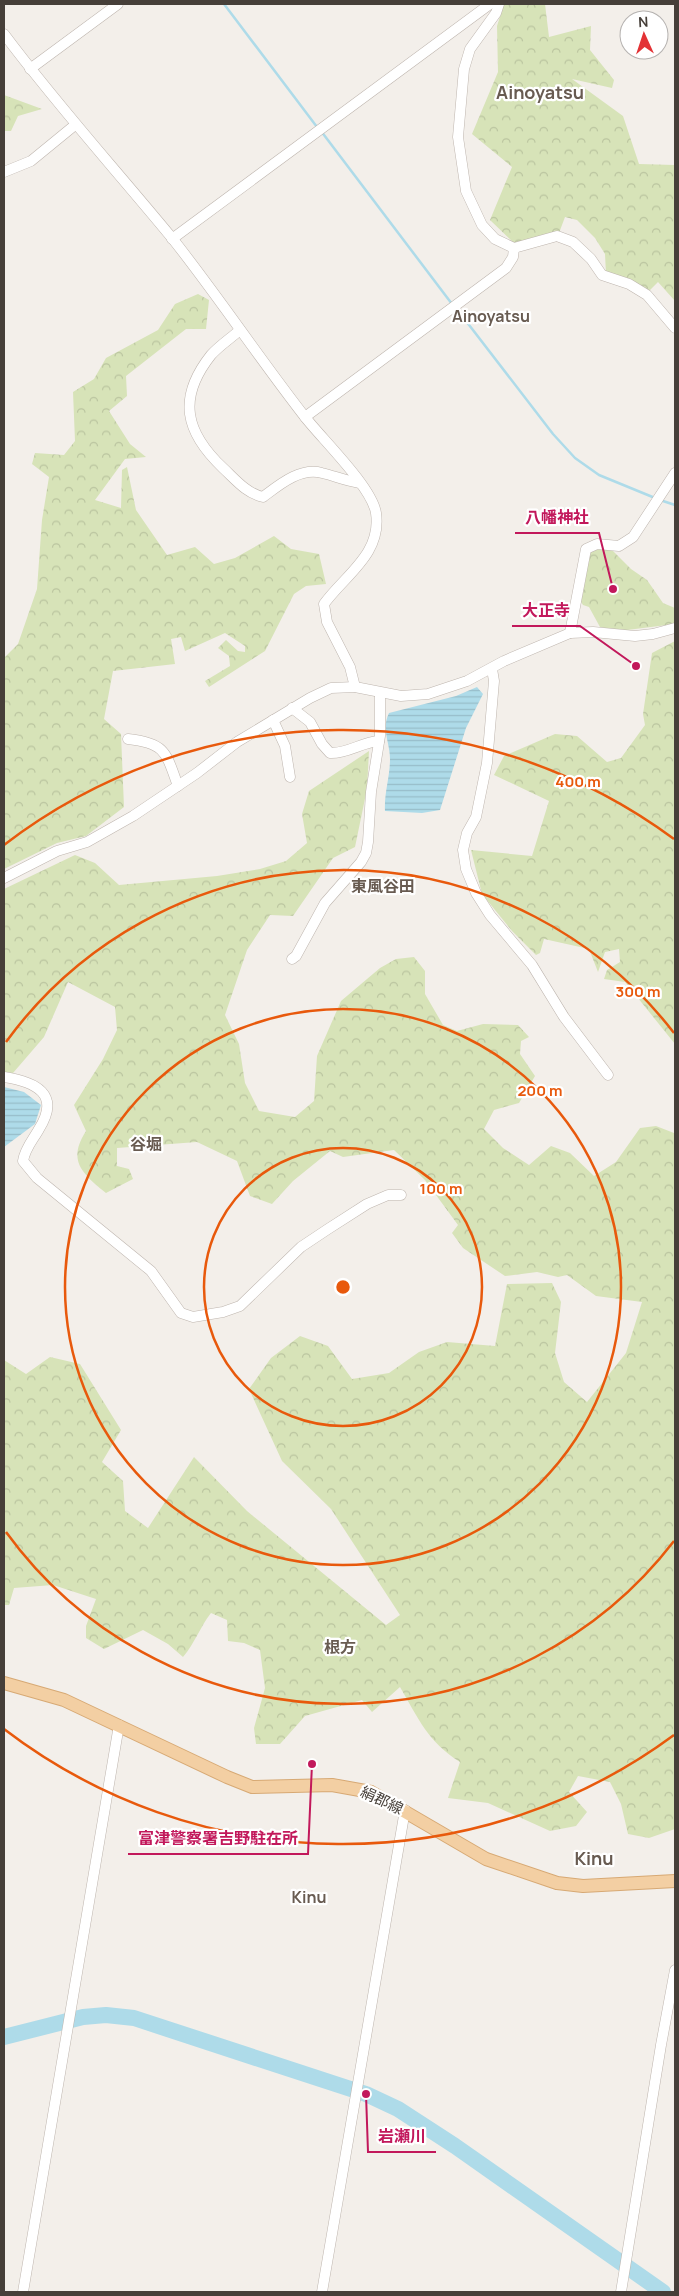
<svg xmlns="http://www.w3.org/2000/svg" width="679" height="2296" font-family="Manrope,'Noto Sans JP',sans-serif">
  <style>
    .forest { fill: url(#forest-crowns) }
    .water { fill: url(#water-rules) }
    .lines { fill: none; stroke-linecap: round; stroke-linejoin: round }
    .stream { stroke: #aedbe9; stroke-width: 2.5 }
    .river { stroke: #aedbe9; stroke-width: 16 }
    .minor-casing { stroke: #beb5ae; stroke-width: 11 }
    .major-casing { stroke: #d7a974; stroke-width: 14 }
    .minor { stroke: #fff; stroke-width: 10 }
    .major { stroke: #f3cfa3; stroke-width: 12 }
    .ring { fill: none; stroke: #e8590c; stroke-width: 2.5 }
    .labels { text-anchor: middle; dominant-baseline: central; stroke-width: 4.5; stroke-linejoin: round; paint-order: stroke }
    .street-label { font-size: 15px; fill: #463f39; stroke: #fff }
    .neighbourhood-label { font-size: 16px; font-weight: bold; fill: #685b51; stroke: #fff }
    .quarter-label { font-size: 18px; font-weight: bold; fill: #685b51; stroke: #fff }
    .centre { fill: #e8590c; stroke: #fff; stroke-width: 2.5 }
    .ring-label { font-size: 15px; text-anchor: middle; font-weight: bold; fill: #e8590c; stroke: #fff; stroke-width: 4.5; stroke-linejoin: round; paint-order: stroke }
    .leader { fill: none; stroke: #c2185b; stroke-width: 2 }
    .callout-dot { fill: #c2185b; stroke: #fff; stroke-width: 2 }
    .callout-label { font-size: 16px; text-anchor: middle; font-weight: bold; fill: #c2185b; stroke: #fff; stroke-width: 4.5; stroke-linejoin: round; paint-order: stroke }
  </style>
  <defs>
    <pattern id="forest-crowns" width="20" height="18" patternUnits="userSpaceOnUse" patternTransform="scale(1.25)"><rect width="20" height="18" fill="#d7e3b8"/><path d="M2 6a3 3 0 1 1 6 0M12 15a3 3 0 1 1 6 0" fill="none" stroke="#bac49f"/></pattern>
    <pattern id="water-rules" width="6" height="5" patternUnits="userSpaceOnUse" patternTransform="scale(1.25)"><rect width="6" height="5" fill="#aedbe9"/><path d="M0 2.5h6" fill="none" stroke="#97bdc9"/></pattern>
  </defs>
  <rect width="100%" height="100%" fill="#f3efea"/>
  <!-- forest -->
  <g class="forest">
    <polygon points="504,4 545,4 549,37 591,26 590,50 614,80 612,88 572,79 623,116 639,164 675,165 675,301 658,282 648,292 606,274 605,254 595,238 577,220 565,217 559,233 514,243 490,220 512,167 472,134 498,72 497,26"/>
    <polygon points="4,95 42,109 18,116 11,131 4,131"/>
    <polygon points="198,294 209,300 206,329 186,329 126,376 127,396 109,411 130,444 146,457 125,459 95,500 121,508 122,470 127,467 136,510 167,555 195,547 214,564 235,558 274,536 291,549 319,554 326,584 306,586 294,594 265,651 209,687 205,681 230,666 229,656 218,648 226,640 238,651 245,652 245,646 225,633 185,651 181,637 171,639 175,664 113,671 104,719 121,734 124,807 86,836 57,843 4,869 4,658 18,644 37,589 42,520 49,477 32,464 35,453 64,455 75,441 73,392 94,379 106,358 158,330 175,304"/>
    <polygon points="609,547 631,569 647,580 663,603 675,608 675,624 619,631 600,627 589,607 583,605 578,597 588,554 595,548"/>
    <polygon points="675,641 675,1044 625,982 604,979 607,970 620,962 619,949 605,952 598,972 589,949 544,939 540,953 536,955 512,931 482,894 471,850 532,856 549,801 494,775 504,756 555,734 577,736 607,762 621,758 645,725 643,714 652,653"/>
    <path d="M 369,751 L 367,789 L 355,847 L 333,858 L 293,916 L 270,915 L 247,950 L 225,1015 L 239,1044 L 245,1083 L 259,1111 L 295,1117 L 314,1101 L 317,1056 L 341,1001 L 380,968 L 396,959 L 414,957 L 425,971 L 425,994 L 443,1025 L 457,1031 L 483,1024 L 518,1025 L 529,1037 L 521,1041 L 520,1054 L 535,1076 L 519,1103 L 494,1110 L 484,1129 L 503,1148 L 529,1165 L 551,1146 L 570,1153 L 594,1176 L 616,1162 L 640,1128 L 656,1126 L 674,1133 L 675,1829 L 649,1838 L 628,1834 L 621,1804 L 610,1782 L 578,1776 L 569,1792 L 587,1812 L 576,1826 L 550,1831 L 488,1803 L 448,1798 L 460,1762 C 428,1742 418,1718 400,1687 L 372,1712 L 362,1700 L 305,1716 L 280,1744 L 256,1744 L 254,1728 L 265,1688 L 260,1650 L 244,1643 L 228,1641 L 227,1620 L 211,1613 C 200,1627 195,1643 183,1657 L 168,1644 L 143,1630 L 104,1649 L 86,1638 L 86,1626 L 96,1599 L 53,1585 L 14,1588 L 9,1605 L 4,1605 L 4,1360 L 26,1374 L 50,1357 L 80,1364 L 121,1430 L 102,1462 L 123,1481 L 125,1511 L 148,1528 L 194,1457 L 247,1511 L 386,1625 L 400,1615 L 331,1509 L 282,1461 L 249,1389 L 271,1358 L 300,1336 L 328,1346 L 352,1379 L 389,1373 L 419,1352 L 447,1342 L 495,1346 L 507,1284 L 552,1283 L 561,1302 L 555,1353 L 564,1382 L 587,1402 L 626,1353 L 642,1302 L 596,1296 L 567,1275 L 558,1277 L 537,1272 L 505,1276 L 463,1248 L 452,1233 L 458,1225 L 425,1180 L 394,1150 L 343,1157 L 330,1151 L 293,1181 L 272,1204 L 250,1196 L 237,1161 L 197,1142 L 117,1148 L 117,1166 L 129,1169 L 133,1179 L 106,1193 C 82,1173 67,1161 86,1131 L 74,1105 L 103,1059 L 117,1030 L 115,1007 L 68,982 L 44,1037 L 13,1073 L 4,1072 L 4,889 L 75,855 L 95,863 L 119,885 L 217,876 L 260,869 L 286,861 L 307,843 L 302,814 L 309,791 Z"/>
  </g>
  <!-- water -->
  <g class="water">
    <path d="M 477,687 L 483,694 L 466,728 L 440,810 L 422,813 L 385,811 C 384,793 390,777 390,759 C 390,743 381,729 389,713 L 456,696 Z"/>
    <polygon points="4,1087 24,1092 41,1105 35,1124 4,1147"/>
  </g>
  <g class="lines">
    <!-- stream -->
    <g class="stream">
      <polyline points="224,4 317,127"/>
      <polyline points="321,131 452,304"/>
      <polyline points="456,308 553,434 575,458 599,475 655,498"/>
      <polyline points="660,500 675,505"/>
    </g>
    <!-- river -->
    <polyline class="river" points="4,2037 83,2017 106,2015 134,2018 366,2094 398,2109 455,2146 663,2292"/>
    <defs>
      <g id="minor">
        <polyline points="499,4 496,13 470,49 464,69 458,137 466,191 482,225 495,239 514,248 557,236 573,242 591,259 602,275 629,284 647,295 675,328"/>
        <path d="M 4,34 C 57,105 116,170 172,238 C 218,296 259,358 305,417 C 322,439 372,487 376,513 C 382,554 345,575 324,604 L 327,622 L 350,667 L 355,687"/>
        <polyline points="30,69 118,4"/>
        <polyline points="4,172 31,161 75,125"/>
        <polyline points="172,239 490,4"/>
        <path d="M 240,330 C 231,338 219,346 211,355 C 177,398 185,432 223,468 C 236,480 246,493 263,497 C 279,485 300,467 322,473 C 335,476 346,481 360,483"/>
        <polyline points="305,417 506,268 513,257 514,248"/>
        <polyline points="570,633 586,549 597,544 619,546 633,537 675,473"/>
        <polyline points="492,669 494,681 487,763 476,817 467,833 463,850 466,869 476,893 490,915 532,965 564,1017 608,1075"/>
        <path d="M 292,708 L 310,722 L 322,744 L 330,753 C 347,754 362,742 379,741"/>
        <polyline points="273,720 285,746 290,777"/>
        <path d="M 128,739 C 166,743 166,753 178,786"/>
        <polyline points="4,878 57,851 87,842 133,816 197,773 237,742 310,698 331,688 355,687 401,696 428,694 467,681 504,661 570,633 593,632 635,636 653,634 675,628"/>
        <polyline points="292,959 296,956 325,903 361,862 366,853 368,842 371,792 380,736 380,694"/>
        <path d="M 4,1077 C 36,1082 61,1094 39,1129 C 33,1140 25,1148 23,1161 L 37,1178 L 151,1271 L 181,1313 L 193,1317 L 223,1312 L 240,1306 L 301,1247 L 328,1229 L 367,1204 L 388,1195 L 401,1195"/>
        <polyline points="23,2292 119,1725"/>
        <polyline points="322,2292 405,1810"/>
        <polyline points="621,2292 661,2045 675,1970"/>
      </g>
      <polyline id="major" points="4,1683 64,1700 227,1777 252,1787 332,1785 371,1792 486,1859 557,1883 583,1886 675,1881"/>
    </defs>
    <!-- minor casing -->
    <use href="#minor" class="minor-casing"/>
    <!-- major casing -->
    <use href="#major" class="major-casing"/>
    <!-- minor -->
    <use href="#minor" class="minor"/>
    <!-- major -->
    <use href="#major" class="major"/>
  </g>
  <!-- distance rings -->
  <g class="ring">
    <circle cx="343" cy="1287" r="139"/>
    <circle cx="343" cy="1287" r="278"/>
    <path d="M674 1541A417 417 0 0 1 6 1532M6 1042A417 417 0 0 1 674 1033"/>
    <path d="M674 1735A557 557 0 0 1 4 1729M4 845A557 557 0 0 1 674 839"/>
  </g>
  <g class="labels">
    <!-- street labels -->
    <g class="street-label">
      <text transform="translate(382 1800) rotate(25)">絹郡線</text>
    </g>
    <!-- neighbourhood labels -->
    <g class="neighbourhood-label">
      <text x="491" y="316">Ainoyatsu</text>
      <text x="383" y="886">東風谷田</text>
      <text x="146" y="1144">谷堀</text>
      <text x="340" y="1647">根方</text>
      <text x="309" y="1897">Kinu</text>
    </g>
    <!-- quarter labels -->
    <g class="quarter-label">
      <text x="540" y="92">Ainoyatsu</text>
      <text x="594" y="1858">Kinu</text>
    </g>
  </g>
  <circle cx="343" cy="1287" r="8" class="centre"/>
  <g class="ring-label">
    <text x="578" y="787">400 m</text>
    <text x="638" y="997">300 m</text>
    <text x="540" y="1096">200 m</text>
    <text x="441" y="1194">100 m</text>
  </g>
  <!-- callouts -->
  <path class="leader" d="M613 589L599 533H515M636 666L580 626H512M312 1764L308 1854H128M366 2094L368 2152H436"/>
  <g class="callout-dot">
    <circle cx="613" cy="589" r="5"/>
    <circle cx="636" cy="666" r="5"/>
    <circle cx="312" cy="1764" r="5"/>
    <circle cx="366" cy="2094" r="5"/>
  </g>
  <g class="callout-label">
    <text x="557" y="523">八幡神社</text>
    <text x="546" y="616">大正寺</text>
    <text x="218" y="1844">富津警察署吉野駐在所</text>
    <text x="402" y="2142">岩瀬川</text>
  </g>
  <!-- border -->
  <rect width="679" height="2296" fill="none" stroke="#463f39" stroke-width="10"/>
  <!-- north arrow -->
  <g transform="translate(644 35) rotate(357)"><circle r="24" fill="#ffffff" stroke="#b5b2b0"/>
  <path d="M0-4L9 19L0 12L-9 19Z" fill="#e33235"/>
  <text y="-8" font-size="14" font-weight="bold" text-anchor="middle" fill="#463f39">N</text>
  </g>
</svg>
